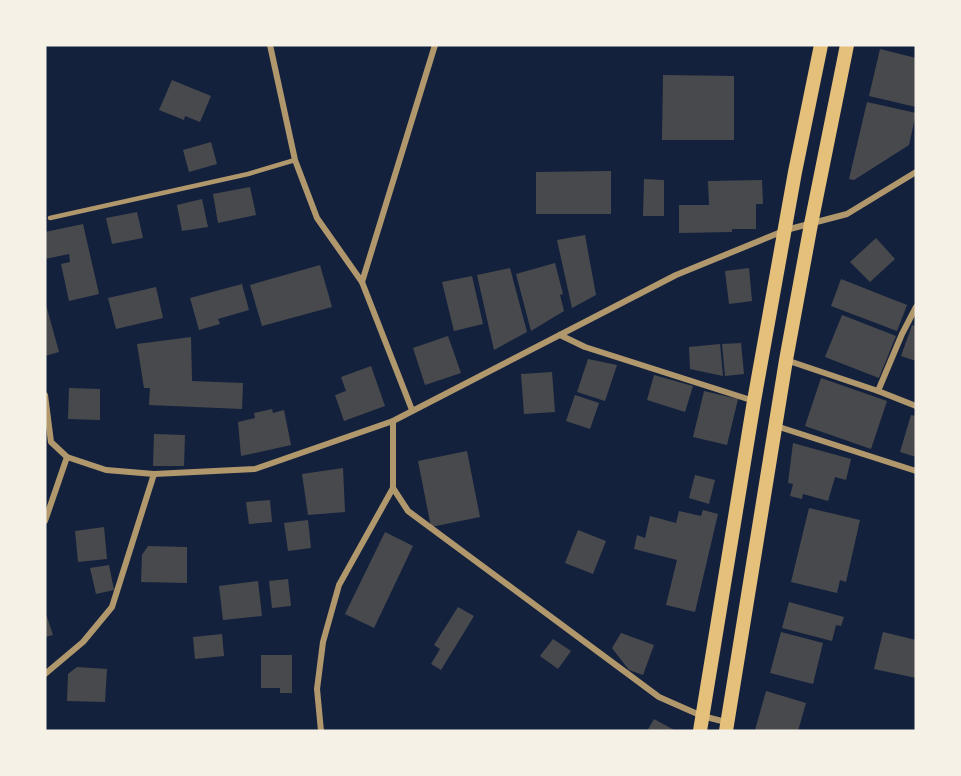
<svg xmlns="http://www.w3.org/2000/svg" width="961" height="776" font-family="'Sofia Sans Condensed',sans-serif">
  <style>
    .building { fill: #48494c }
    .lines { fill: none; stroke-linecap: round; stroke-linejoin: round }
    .service { stroke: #b1986c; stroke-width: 4.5 }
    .minor { stroke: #b1986c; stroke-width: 6 }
    .primary { stroke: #e5c07b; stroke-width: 14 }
  </style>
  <rect width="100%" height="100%" fill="#14213d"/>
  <!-- building -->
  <g class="building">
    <polygon points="880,49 916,58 916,107 869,96"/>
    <polygon points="663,75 734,76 734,140 662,140"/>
    <polygon points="172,80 211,96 200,122 185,116 184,120 159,110"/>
    <polygon points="867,102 916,113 909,145 854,180 849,179"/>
    <polygon points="211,142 217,164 189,172 183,150"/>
    <polygon points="611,171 611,214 536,214 536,172"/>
    <polygon points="644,179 664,180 664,216 643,216"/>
    <polygon points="762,180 763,204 756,204 756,229 732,229 732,232 679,233 679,205 709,205 708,181"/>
    <polygon points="250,187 256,215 218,223 213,194"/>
    <polygon points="202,199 208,227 182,231 177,205"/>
    <polygon points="137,212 143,238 112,244 106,218"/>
    <polygon points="83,224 99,294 69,301 61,264 70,262 69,254 45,259 45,232"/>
    <polygon points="585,235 596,295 572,308 557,240"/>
    <polygon points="876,238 895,259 870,282 850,262"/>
    <polygon points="555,263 563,294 560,295 564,311 531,331 516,274"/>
    <polygon points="320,265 332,307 262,326 250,285"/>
    <polygon points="510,268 527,332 494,350 477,275"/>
    <polygon points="749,268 752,301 729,304 725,271"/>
    <polygon points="472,276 483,324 454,331 442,282"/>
    <polygon points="841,279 907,305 897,331 831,306"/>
    <polygon points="242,284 249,310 218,319 220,324 199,330 190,298"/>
    <polygon points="156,287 163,318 116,329 108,298"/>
    <polygon points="45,301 59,352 45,356"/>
    <polygon points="842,315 896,336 879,378 825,357"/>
    <polygon points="912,325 916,326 916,361 901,356"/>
    <polygon points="448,336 461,373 425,385 413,348"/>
    <polygon points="191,337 192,381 243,383 242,409 149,405 150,388 144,388 137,344"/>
    <polygon points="741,343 744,374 725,376 722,344"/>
    <polygon points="720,344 723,376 690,369 689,347"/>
    <polygon points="588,359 617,365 605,401 577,392"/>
    <polygon points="371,366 385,406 344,421 335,395 346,391 341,377"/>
    <polygon points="552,372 555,412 524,414 521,374"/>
    <polygon points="654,375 693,386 685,412 647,400"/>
    <polygon points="821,378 887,401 871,449 805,426"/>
    <polygon points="69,388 100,389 100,420 68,419"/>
    <polygon points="704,391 738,399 727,445 693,437"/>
    <polygon points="575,395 599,403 590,429 566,421"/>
    <polygon points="272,409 273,413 284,410 291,445 241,456 238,422 255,418 254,413"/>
    <polygon points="911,415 916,416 916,457 900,452"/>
    <polygon points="154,434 185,435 184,466 153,466"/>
    <polygon points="793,443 851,459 846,480 835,477 828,501 803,494 802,499 790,496 793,484 788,483"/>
    <polygon points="467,451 480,517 431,527 418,461"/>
    <polygon points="343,468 345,512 308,515 302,474"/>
    <polygon points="695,475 715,480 709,504 689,498"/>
    <polygon points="270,500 272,522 249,524 246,502"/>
    <polygon points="809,508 860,520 846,582 840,580 837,593 791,582"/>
    <polygon points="703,510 718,514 695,612 666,605 677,560 634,549 637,535 645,538 650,516 676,523 679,511 701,516"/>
    <polygon points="308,520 311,548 288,551 284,523"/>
    <polygon points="104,527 107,559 78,562 75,531"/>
    <polygon points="578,530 606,541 593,574 565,563"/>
    <polygon points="385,532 413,546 374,628 345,614"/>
    <polygon points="148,546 187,547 187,583 141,582 142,555"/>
    <polygon points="109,565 114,590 96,594 90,568"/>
    <polygon points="288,579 291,606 272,608 269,581"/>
    <polygon points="258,581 262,616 223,620 219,586"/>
    <polygon points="789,602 844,617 841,626 836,625 832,641 782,628"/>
    <polygon points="458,607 474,616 441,670 431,664 440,649 434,645"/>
    <polygon points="45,611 53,635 45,637"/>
    <polygon points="781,632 823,643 813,684 770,673"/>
    <polygon points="883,632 916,640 916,678 874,669"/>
    <polygon points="621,633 654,645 643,675 629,670 612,648"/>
    <polygon points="222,634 224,656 195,659 193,637"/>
    <polygon points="553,639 571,651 558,669 540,656"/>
    <polygon points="261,655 292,655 292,693 280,693 280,688 261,688"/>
    <polygon points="77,667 107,669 105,702 67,701 68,674"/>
    <polygon points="766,691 806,703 798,731 755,730"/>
    <polygon points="654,719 676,731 647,731"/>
  </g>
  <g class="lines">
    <!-- service -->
    <polyline class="service" points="50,218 248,174 295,160"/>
    <!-- minor -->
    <g class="minor">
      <polyline points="270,45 295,160 317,218 362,282 412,410"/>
      <polyline points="362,282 435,45"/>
      <polyline points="560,335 585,347 754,401"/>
      <polyline points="786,360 878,391 916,406"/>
      <polyline points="878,391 902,334 916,307"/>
      <polyline points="45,395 51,442 67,457 106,470 154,474 255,469 393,421 676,275 786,230 847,214 916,172"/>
      <polyline points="393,421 393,488 408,511 659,697 702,716 726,722"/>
      <polyline points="776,426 916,471"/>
      <polyline points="45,521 67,457"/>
      <polyline points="45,674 83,642 112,607 154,474"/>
      <polyline points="321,731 317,689 323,642 339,585 393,488"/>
    </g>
    <!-- primary -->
    <g class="primary">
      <polyline points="700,731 754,401 795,172 821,45"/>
      <polyline points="726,731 786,360 811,224 847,45"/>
    </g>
  </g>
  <!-- border -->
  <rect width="961" height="776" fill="none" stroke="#f6f1e7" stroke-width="93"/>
</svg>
